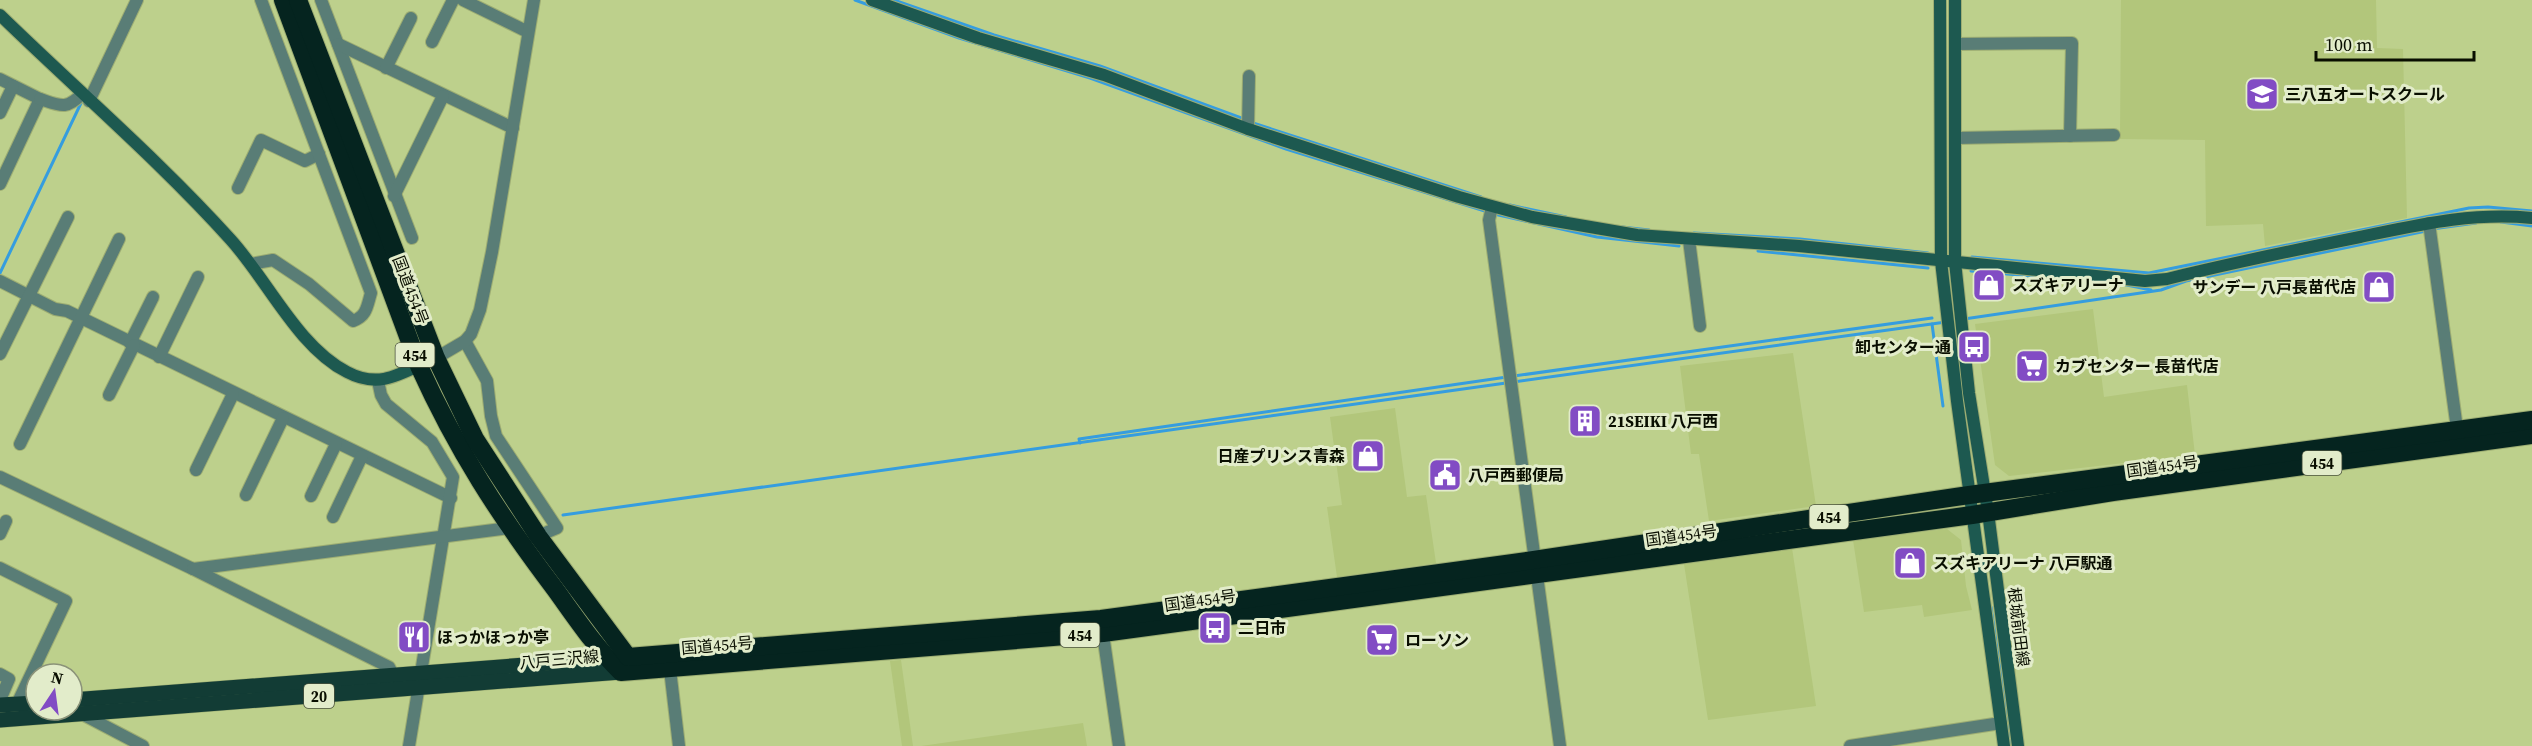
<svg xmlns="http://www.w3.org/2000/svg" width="2532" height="746" font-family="'Source Serif 4','Noto Sans JP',serif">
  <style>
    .built { fill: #b2c67b }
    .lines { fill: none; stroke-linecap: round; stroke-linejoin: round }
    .stream { stroke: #359ddf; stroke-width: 3 }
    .street-casing { stroke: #9dad73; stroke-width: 14 }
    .secondary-casing { stroke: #9dad73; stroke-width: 14 }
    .primary-casing { stroke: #9dad73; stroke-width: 16 }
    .highway-casing { stroke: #9dad73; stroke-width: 20 }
    .street { stroke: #597d76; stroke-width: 12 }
    .secondary { stroke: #1d5950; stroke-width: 12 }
    .primary { stroke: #123c35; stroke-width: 15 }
    .highway { stroke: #05241f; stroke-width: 18 }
    .labels { text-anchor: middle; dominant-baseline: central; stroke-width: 6; stroke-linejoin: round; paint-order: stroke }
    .shield { fill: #e2ecca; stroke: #4a513d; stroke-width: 1.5 }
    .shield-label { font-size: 15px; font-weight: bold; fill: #090e00 }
    .poi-label { font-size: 16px; font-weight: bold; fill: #090e00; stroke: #e2ecca; text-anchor: start }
    .street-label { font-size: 16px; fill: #090e00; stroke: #e2ecca }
  </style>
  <rect width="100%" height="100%" fill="#bdd08c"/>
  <!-- built -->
  <g class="built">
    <polygon points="2121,0 2376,0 2377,48 2403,49 2407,218 2265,246 2263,224 2206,226 2205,140 2120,139"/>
    <polygon points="2093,309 2104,397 2187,385 2195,455 2009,476 1995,465 1975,324"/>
    <polygon points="1793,353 1816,506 1709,521 1699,454 1691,454 1680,366"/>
    <polygon points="1395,408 1407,497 1426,495 1436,563 1337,577 1327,507 1342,505 1330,417"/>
    <polygon points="1947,529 1961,540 1966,586 1972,610 1924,617 1922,605 1864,612 1853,540"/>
    <polygon points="1792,548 1816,706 1708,720 1684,564"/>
    <polygon points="901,660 913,746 902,746 890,661"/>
    <polygon points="1083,723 1087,746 921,746"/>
  </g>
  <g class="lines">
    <!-- stream -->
    <g class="stream">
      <polyline points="855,0 959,38 1090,78 1286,149 1488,212"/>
      <polyline points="894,0 994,35 1100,66 1244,119"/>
      <polyline points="1250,122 1481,197"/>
      <polyline points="1510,205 1566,217"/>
      <polyline points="1494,214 1597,237 1679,246"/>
      <polyline points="2501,222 2532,226"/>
      <polyline points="1622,227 1649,230"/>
      <polyline points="2432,229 2476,223"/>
      <polyline points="1694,233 1800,239 1928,253"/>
      <polyline points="1758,251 1928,268"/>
      <polyline points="1972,257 2149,273 2469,208 2488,207 2532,211"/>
      <polyline points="1971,271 2056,278"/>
      <polyline points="0,273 82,101"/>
      <polyline points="2122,284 2151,290"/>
      <polyline points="1964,319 2161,290 2186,281 2426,231"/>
      <polyline points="1932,324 1943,406"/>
      <polyline points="1514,376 1932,318"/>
      <polyline points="1513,382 1946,322"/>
      <polyline points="1080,443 1079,439 1507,377"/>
      <polyline points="563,515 1506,383"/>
      <polyline points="1991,607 2011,746"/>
    </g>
    <defs>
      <g id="street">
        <polyline points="321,0 412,238"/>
        <polyline points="463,0 528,32"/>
        <polyline points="432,42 453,0"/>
        <polyline points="338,44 513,128"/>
        <polyline points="1955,44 2072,43 2070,136"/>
        <polyline points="386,68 411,18"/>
        <polyline points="0,79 40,99 0,184"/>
        <path d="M 40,99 C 61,106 66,110 82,94"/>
        <polyline points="89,101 137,0"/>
        <polyline points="0,113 13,86"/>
        <polyline points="1248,129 1249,76"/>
        <polyline points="1956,138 2114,135"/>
        <polyline points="238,188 261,140 305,161 319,154"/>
        <polyline points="394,196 443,96"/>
        <polyline points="1492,207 1489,220 1560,746"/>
        <polyline points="2429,223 2458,436"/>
        <polyline points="1689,240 1700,326"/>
        <path d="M 251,264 L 273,260 L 309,284 L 353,321 C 367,316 367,306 371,293 L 261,0"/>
        <polyline points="0,281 55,309 67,311 451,498"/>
        <polyline points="465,341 487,381 491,416 496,436 557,528 538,536"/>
        <polyline points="130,343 153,297"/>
        <polyline points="0,354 68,217"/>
        <polyline points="159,357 198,277"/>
        <polyline points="436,358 465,341 471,334 480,310 492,252 534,0"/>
        <polyline points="378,381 381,395 386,404 432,442 453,477 409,746"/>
        <polyline points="109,395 134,345"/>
        <polyline points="20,444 119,239"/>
        <polyline points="196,470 233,394"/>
        <polyline points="0,477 193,569 509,528"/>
        <polyline points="246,495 283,418"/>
        <polyline points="311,496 336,444"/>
        <polyline points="333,517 362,456"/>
        <polyline points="0,534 6,521"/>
        <polyline points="0,568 66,601 17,704"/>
        <polyline points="193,569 389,667 393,675"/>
        <polyline points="1102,627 1119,746"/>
        <polyline points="669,661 679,746"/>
        <polyline points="0,674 9,679 0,700"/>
        <polyline points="82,714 143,746"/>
        <polyline points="1850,746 2001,723"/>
      </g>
      <g id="secondary">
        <path d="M 872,0 L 978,38 L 1104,75 L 1248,129 L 1459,197 L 1532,217 L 1637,235 L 1799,246 L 2145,281 L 2167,279 C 2231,263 2295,250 2360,237 C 2418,225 2472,212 2532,218"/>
        <polyline points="1940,0 1941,261 1957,401 2004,746"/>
        <polyline points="1955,0 1955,262 1969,393 1988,512 2018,746"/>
        <path d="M 0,15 C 76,89 161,162 231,240 C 268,281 298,347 347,372 C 377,388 397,376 424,363"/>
      </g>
      <g id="primary">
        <polyline points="72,700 616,658"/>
        <polyline points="0,705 36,703"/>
        <polyline points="0,720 621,672 624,665"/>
      </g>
      <g id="highway">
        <path d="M 283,0 L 419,366 C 457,450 499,515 555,589 C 576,618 595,647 621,672 L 1103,633 L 1972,515 L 2113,492 L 2532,435"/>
        <polyline points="298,0 436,358 475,439 538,536 628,657 1101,619 1513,563 1969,495 2532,420"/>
      </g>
    </defs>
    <!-- street casing -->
    <use href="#street" class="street-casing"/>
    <!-- secondary casing -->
    <use href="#secondary" class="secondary-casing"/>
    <!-- primary casing -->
    <use href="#primary" class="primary-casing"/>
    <!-- highway casing -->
    <use href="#highway" class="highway-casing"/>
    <!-- street -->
    <use href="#street" class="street"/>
    <!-- secondary -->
    <use href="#secondary" class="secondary"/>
    <!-- primary -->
    <use href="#primary" class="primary"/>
    <!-- highway -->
    <use href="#highway" class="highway"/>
  </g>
  <!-- icons -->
  <defs>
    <symbol id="university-square" viewBox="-11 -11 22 22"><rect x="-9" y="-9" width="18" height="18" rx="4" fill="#824cc4" stroke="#e2ecca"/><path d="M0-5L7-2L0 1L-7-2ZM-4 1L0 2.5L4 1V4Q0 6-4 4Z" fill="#fff"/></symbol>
    <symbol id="shop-square" viewBox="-11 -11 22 22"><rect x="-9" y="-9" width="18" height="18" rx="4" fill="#824cc4" stroke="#e2ecca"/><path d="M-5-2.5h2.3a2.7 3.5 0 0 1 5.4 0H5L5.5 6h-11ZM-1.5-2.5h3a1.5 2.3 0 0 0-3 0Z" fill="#fff"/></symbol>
    <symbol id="bus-square" viewBox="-11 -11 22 22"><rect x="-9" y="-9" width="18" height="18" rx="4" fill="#824cc4" stroke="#e2ecca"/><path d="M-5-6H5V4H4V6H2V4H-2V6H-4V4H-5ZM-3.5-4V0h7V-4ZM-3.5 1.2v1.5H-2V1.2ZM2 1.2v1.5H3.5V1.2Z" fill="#fff"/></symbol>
    <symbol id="supermarket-square" viewBox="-11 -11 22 22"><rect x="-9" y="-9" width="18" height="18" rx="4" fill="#824cc4" stroke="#e2ecca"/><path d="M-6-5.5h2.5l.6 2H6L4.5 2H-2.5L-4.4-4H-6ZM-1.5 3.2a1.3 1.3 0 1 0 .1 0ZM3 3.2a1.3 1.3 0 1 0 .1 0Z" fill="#fff"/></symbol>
    <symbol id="building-square" viewBox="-11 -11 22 22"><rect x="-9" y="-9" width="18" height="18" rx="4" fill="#824cc4" stroke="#e2ecca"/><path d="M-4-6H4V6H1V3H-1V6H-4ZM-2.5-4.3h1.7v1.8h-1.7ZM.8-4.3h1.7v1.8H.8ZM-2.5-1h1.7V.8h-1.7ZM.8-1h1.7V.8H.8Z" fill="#fff"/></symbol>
    <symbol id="civic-square" viewBox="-11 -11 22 22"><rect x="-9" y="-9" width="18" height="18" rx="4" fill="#824cc4" stroke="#e2ecca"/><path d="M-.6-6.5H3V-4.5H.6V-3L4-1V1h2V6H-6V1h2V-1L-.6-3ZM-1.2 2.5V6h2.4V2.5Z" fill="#fff"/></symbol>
    <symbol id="restaurant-square" viewBox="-11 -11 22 22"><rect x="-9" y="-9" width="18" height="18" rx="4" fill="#824cc4" stroke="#e2ecca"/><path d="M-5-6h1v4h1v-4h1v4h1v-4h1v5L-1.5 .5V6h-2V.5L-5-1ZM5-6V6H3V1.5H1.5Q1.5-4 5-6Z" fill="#fff"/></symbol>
  </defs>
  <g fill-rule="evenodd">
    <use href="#university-square" x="2243" y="75" width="38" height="38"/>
    <use href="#shop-square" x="1970" y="266" width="38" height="38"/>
    <use href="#shop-square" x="2360" y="268" width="38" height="38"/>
    <use href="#bus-square" x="1955" y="328" width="38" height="38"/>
    <use href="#supermarket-square" x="2013" y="347" width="38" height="38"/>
    <use href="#building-square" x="1566" y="402" width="38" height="38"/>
    <use href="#shop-square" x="1349" y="437" width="38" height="38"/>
    <use href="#civic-square" x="1426" y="456" width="38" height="38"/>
    <use href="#shop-square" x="1891" y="544" width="38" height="38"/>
    <use href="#bus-square" x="1196" y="609" width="38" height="38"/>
    <use href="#restaurant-square" x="395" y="618" width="38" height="38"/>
    <use href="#supermarket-square" x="1363" y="621" width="38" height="38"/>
  </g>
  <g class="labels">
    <!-- shield labels -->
    <g class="shield">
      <rect x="395.5" y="343" width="39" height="24" rx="4.5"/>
      <rect x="2302.5" y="451" width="39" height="24" rx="4.5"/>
      <rect x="1809.5" y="505" width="39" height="24" rx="4.5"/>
      <rect x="1060.5" y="623" width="39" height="24" rx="4.5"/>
      <rect x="304" y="684" width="30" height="24" rx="4.5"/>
    </g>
    <g class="shield-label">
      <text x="415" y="355">454</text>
      <text x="2322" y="463">454</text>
      <text x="1829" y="517">454</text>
      <text x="1080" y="635">454</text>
      <text x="319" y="696">20</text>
    </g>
    <!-- poi labels -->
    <g class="poi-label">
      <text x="2285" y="94">三八五オートスクール</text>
      <text x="2012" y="285">スズキアリーナ</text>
      <text x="2356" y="287" text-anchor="end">サンデー 八戸長苗代店</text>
      <text x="1951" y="347" text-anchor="end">卸センター通</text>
      <text x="2055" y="366">カブセンター 長苗代店</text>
      <text x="1608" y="421">21SEIKI 八戸西</text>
      <text x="1345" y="456" text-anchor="end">日産プリンス青森</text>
      <text x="1468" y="475">八戸西郵便局</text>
      <text x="1933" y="563">スズキアリーナ 八戸駅通</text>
      <text x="1238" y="628">二日市</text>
      <text x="437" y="637">ほっかほっか亭</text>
      <text x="1405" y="640">ローソン</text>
    </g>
    <!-- street labels -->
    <g class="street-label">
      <text transform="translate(411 290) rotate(69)">国道454号</text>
      <text transform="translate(2162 466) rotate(-8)">国道454号</text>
      <text transform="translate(1681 535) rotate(-8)">国道454号</text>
      <text transform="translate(1200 600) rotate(-8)">国道454号</text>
      <text transform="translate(2019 627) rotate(83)">根城前田線</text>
      <text transform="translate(717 645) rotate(-5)">国道454号</text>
      <text transform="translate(559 659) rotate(-5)">八戸三沢線</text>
    </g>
  </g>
  <!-- north arrow -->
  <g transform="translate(54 692) rotate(13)"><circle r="28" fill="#e2ecca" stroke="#8b9379" stroke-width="1.5"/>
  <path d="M0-4.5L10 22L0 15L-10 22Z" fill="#824cc4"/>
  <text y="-9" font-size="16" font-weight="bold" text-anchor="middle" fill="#090e00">N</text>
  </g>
  <!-- scale -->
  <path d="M2316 51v9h158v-9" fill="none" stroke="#090e00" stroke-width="3"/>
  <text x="2325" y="51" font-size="18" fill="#090e00" stroke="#e2ecca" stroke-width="4.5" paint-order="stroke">100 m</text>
</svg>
